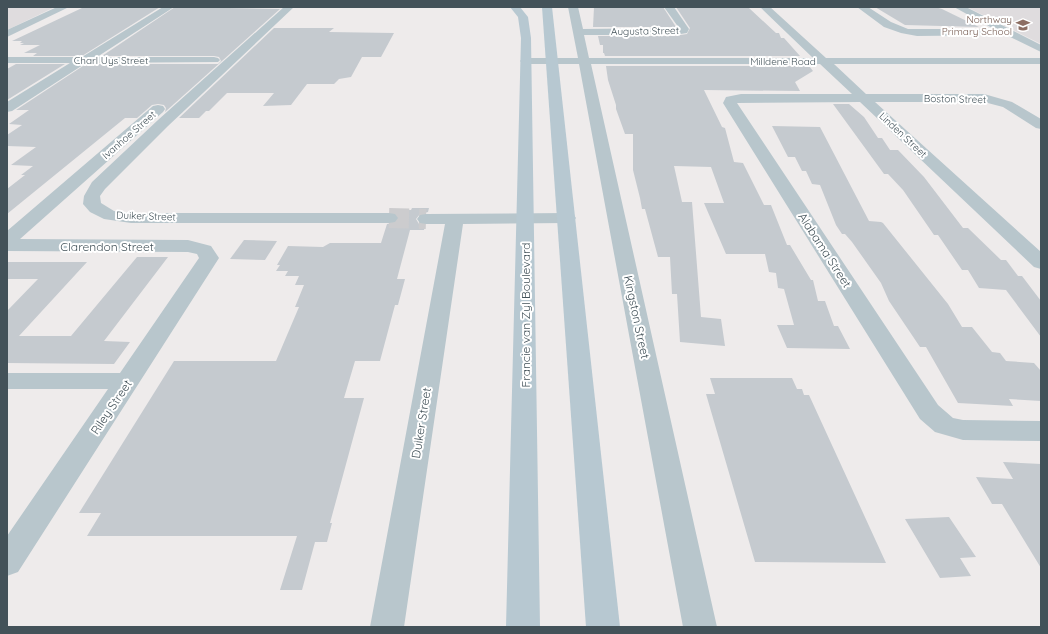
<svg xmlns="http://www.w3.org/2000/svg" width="1048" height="634" font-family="Quicksand,sans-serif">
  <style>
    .education { fill: #dfdcde }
    .building { fill: #c5cacf }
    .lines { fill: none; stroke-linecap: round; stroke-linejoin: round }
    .street-tunnel { stroke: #ccccce; stroke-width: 20; stroke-dasharray: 20 10; stroke-linecap: butt }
    .street { fill: #b8c6cc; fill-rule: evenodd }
    .secondary { fill: #b7c8d1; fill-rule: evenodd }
    .labels { text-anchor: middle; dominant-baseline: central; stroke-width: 4; stroke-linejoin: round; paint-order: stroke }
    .far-education-label { font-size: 10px; fill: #785e54; stroke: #fff; text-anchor: end }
    .far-street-label { font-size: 10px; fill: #435259; stroke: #fff }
    .street-label { font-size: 12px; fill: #435259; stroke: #fff }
  </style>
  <rect width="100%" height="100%" fill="#eeebeb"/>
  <!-- education -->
  <g class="education">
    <polygon points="7,7 55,7 7,30"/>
    <polygon points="967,7 1041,7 1041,44"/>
  </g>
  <!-- building -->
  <g class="building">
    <polygon points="94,7 160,7 82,56 33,56 37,53 24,53 40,45 20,45 24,43 20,43 22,41 12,41 82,8"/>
    <polygon points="175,7 280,9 165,112 166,108 164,105 158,104 152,105 137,118 125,118 7,214 7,189 25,175 21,175 33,166 11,165 36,147 7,146 7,135 22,125 9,124 29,110 16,110 86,64 218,64 221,61 219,57 214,56 102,56"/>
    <polygon points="594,7 663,7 676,27 593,27"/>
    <polygon points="676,7 749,8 776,33 779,33 781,38 784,38 800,56 605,56 604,53 603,53 603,45 600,45 598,36 674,36 687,34 690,28"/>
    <polygon points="875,7 935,7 942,9 979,27 905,25"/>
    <polygon points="274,28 334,28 329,32 394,33 381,57 362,57 351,77 339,79 334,84 307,84 291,105 263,106 274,93 227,93 209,111 206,111 199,118 179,118"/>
    <polygon points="16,64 65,64 7,100 7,69"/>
    <polygon points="606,66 809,66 813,71 795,82 800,91 704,90 722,127 725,128 734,162 743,163 764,205 771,205 787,245 790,245 811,280 813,280 818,301 825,301 834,326 838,326 850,349 787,348 777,325 794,325 784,289 778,288 776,273 769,272 765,254 726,254 704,203 724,203 711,167 674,166 682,202 692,202 701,317 721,319 725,346 680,342 677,294 672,294 670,257 658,257 645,209 642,209 640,198 633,170 633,134 625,134 616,109 616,105 608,80"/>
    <polygon points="833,104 849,104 864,117 878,138 882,138 890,150 898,150 924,177 963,228 968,228 1001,260 1006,260 1018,276 1022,276 1041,301 1041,337 1006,290 979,288 968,270 962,270 938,235 934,235 903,190 888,174 884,174"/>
    <polygon points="772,126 820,127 869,221 881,222 883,223 948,304 962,327 972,327 992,352 1000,353 1006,361 1034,363 1041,371 1041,401 1009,399 1013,406 958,403 926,347 920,347 889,301 881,283 852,242 845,234 842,234 836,225 820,185 812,184 806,171 802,171 795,157 788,157"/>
    <polygon points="412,208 429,208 428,212 420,214 416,219 419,224 425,225 424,230 410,230 397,279 405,279 398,305 395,305 380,361 355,361 344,398 364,398 330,523 332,523 327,542 315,542 302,590 280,590 297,536 87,536 101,513 79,513 174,361 276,361 299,307 295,307 304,285 295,285 299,276 285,276 288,271 276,271 280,265 277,265 288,246 323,247 330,243 381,243 387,224 395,223 400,218 396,213 391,212 392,210 411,210"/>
    <polygon points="244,240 277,241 265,260 230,259"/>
    <polygon points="137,257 168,257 104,341 130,342 114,364 7,363 7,311 38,279 7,279 7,262 87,262 19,336 71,336"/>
    <polygon points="710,378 792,378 797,389 802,389 804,395 809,395 886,563 755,562 706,394 715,394"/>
    <polygon points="1003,462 1041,464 1041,568 1002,504 992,504 976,477 1013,479"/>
    <polygon points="949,517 976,557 960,558 971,576 940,578 905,519"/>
  </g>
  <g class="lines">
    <!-- street-tunnel -->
    <polyline class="street-tunnel" points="389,218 426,219"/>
    <!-- street -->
    <g class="street">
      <polygon points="57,7 69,7 7,37 7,30"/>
      <polygon points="163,7 174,7 97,57 214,57 218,58 220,60 218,62 86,63 12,111 7,112 7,102 70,63 7,63 7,57 82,57"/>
      <polygon points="284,7 294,7 168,126 105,189 100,196 101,203 114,211 131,213 389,213 395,214 398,218 395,222 389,223 131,223 104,219 90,212 83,204 84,196 92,182 158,120"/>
      <polygon points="568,7 578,7 583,29 679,28 664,7 674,7 689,29 687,33 674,35 584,35 589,58 813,58 760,7 770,7 826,58 1041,58 1041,64 834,64 866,94 984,94 1012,102 1041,119 1041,129 1036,128 1003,107 984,102 875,102 1041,252 1041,269 1034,267 860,102 737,103 938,405 953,418 963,420 1041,421 1041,441 963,440 935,432 920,419 723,103 726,97 741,94 852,94 820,64 591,64 717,627 683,627 579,64 526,64 522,63 520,61 522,59 526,58 578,58"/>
      <polygon points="857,7 868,7 891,22 908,29 994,29 954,7 966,7 1041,45 1041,52 1006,35 917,36 901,33 884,27"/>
      <polygon points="158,105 163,106 165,109 163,112 20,239 188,240 211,246 219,258 18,572 7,576 7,536 108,389 7,389 7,373 120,373 199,258 197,254 188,252 7,251 7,231 153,106"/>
      <polygon points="567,213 573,214 576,218 573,222 567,223 463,224 404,627 370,627 445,224 426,224 420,223 417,219 420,215 426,214"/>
    </g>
    <!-- secondary -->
    <g class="secondary">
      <polygon points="510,7 520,7 528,17 531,38 540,627 506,627 521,38 518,17"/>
      <polygon points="542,7 552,7 620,627 586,627"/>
    </g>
  </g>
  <!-- icons -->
  <defs>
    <symbol id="school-bare" viewBox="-9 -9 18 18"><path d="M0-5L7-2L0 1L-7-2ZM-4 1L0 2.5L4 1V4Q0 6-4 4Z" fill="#8d6e63" stroke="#fff" stroke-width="2.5" paint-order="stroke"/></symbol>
  </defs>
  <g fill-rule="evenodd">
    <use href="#school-bare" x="1013" y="15" width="20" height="20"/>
  </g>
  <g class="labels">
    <!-- far-education labels -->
    <g class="far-education-label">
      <text x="1012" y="19">Northway<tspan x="1012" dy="12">Primary School</tspan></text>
    </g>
    <!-- far-street labels -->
    <g class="far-street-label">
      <text transform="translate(645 31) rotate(-1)">Augusta Street</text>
      <text x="111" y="60">Charl Uys Street</text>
      <text x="783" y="61">Milldene Road</text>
      <text transform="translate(955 99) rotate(1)">Boston Street</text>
      <text transform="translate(129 135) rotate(-41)">Ivanhoe Street</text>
      <text transform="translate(903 135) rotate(43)">Linden Street</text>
      <text transform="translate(146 216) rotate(2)">Duiker Street</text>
    </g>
    <!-- street labels -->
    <g class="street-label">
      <text x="107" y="246">Clarendon Street</text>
      <text transform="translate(825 250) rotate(57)">Alabama Street</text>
      <text transform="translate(525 315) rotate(-90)">Francie van Zyl Boulevard</text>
      <text transform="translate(637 317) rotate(78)">Kingston Street</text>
      <text transform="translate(111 407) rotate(-56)">Riley Street</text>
      <text transform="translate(421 423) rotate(-81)">Duiker Street</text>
    </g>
  </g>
  <!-- border -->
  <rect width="1048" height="634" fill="none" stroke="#435259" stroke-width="16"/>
</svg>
